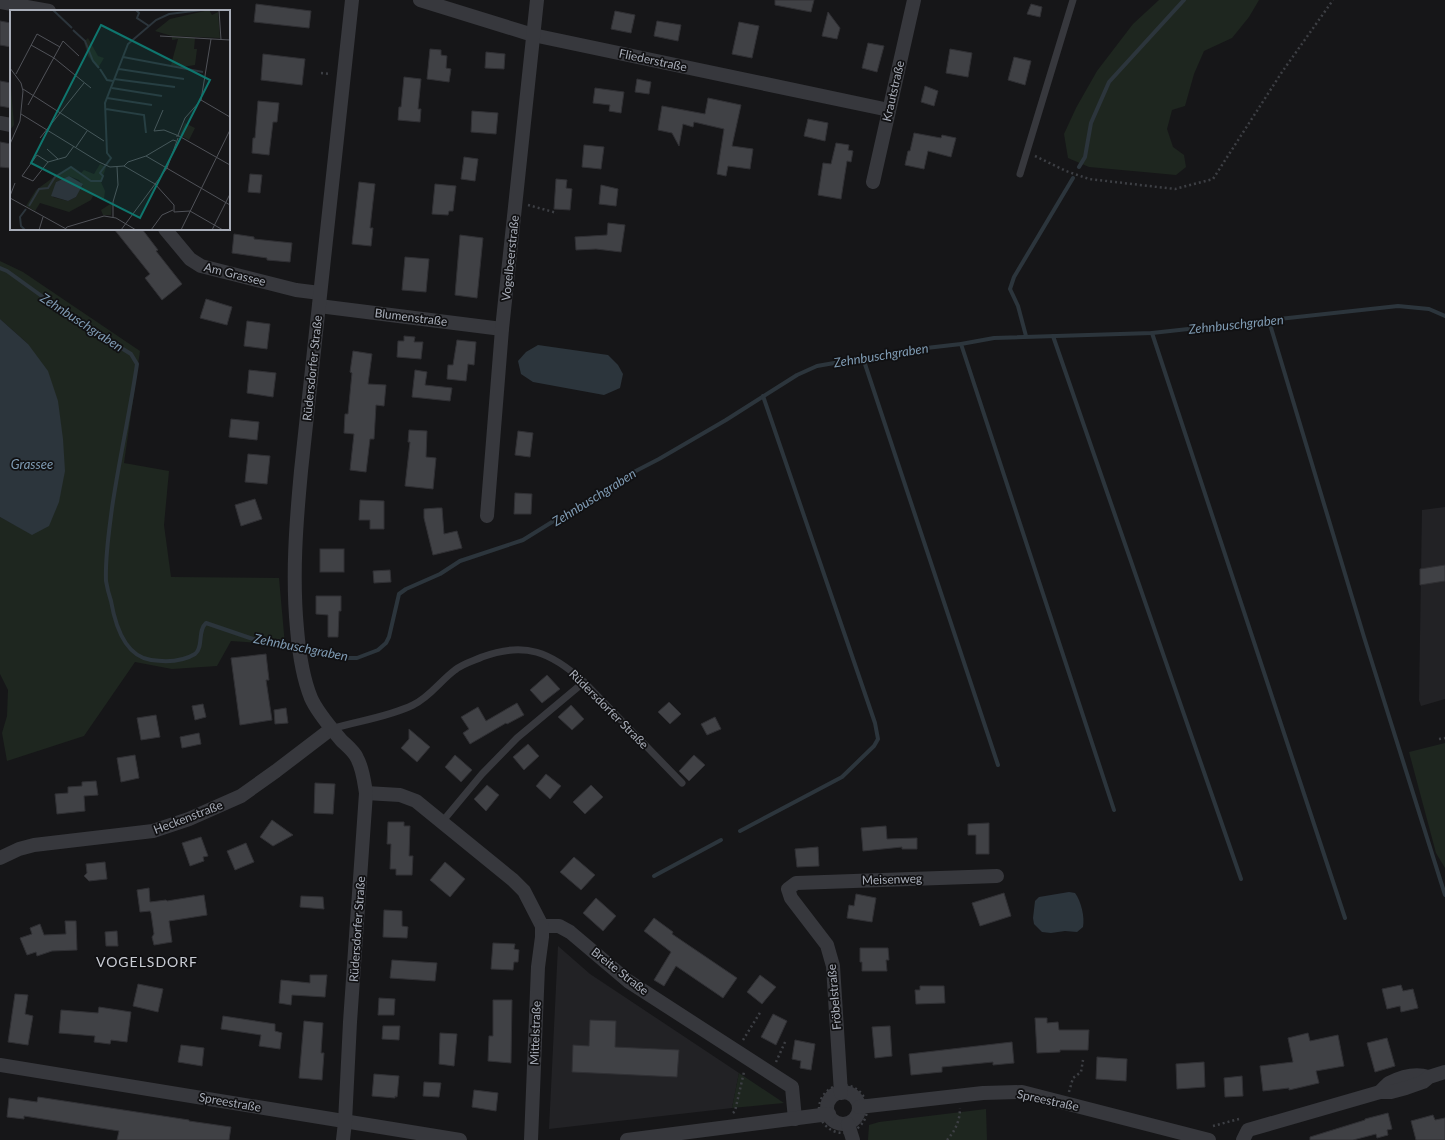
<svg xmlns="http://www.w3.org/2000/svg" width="1445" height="1140" font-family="Lato,sans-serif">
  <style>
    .built { fill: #222225 }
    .green { fill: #1e261f }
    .water { fill: #2c353c }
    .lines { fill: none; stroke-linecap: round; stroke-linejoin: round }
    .stream { stroke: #2c353c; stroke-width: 4 }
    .building { fill: #404145; stroke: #303034 }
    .path { stroke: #3d3f44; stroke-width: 2.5; stroke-dasharray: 2 3; stroke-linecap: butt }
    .service { stroke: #37383d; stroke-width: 7 }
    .minor { stroke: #37383d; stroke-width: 14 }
    .labels { text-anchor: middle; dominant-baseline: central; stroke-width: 3.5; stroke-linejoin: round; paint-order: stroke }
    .street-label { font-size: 12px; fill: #a8adb8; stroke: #111113 }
    .water-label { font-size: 13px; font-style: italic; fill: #7f9bb3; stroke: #111113 }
    .quarter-label { font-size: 14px; letter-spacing: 1px; fill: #c9ccd4; stroke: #111113 }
    .inset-river { fill: none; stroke: #2c353c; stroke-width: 2 }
    .inset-road { fill: none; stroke: #505258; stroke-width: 1 }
    .view { fill: #0f766e; fill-opacity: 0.15; stroke: #0f766e; stroke-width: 2 }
    .inset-edge { fill: none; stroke: #a8adb8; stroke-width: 2 }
  </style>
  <rect width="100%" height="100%" fill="#161618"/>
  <!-- built -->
  <g class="built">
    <polygon points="1445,507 1445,699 1421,706 1419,700 1422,510"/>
    <polygon points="558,946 590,974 739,1073 732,1108 549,1129"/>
  </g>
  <!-- green -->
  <g class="green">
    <polygon points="1159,0 1259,0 1249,17 1232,38 1204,51 1194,74 1185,106 1172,110 1167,129 1173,147 1184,155 1186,167 1176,175 1089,167 1068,158 1064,134 1076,108 1097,71 1133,24"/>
    <polygon points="0,261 23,272 140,351 124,463 169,471 164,525 171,577 279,578 285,645 231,641 217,666 172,669 135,662 84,736 7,761 2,733 7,716 8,690 0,674 0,517 32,534 28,344 0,319"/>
    <polygon points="1445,743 1445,868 1436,853 1409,752"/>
    <polygon points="739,1073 784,1103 732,1108"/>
    <polygon points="986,1109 987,1140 868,1140 869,1125 879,1122"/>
  </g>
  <!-- water -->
  <g class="water">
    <polygon points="0,319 28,344 48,371 58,401 63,439 65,471 59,502 49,526 32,535 0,517"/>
    <polygon points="538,345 608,355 618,365 623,374 620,388 604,395 533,382 521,374 518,361 526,352"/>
    <path d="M 1069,892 L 1075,893 C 1081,901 1085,917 1083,927 L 1077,932 L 1065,931 L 1051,933 L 1042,932 L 1034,924 L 1033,918 L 1035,901 L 1039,897 Z"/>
  </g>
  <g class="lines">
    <!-- stream -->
    <g class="stream">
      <polyline points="1079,167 1085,157 1091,123 1109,82 1184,0"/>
      <path d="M 0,268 L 7,271 L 68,315 L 131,354 L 137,364 C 130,412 119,460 112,508 C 109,532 105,556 106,581 C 107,587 109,595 111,601 C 115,624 124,656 151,660 C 165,662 182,662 195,654 C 204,647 197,631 206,623 L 253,639 L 296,648"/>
      <polyline points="1269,321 1364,637 1445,895"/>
      <polyline points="1152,333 1345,918"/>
      <polyline points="1026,336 1018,306 1010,289 1014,277 1073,178"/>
      <polyline points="1053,336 1241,879"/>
      <polyline points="961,344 1114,810"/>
      <polyline points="863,358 998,765"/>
      <polyline points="302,649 347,658 357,658 378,650 386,643 389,637 399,594 406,589 440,574 460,561 523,540 552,522 606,491 628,475 659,459 726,420 797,375 817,366 909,350 961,344 994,338 1152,333 1398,306 1429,309 1445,316"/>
      <polyline points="740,831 842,777 874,746 878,739 875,723 763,396"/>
      <polyline points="654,876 721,840"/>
    </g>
  </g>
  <!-- building -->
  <g class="building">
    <polygon points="775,0 814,0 811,12 775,5"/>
    <polygon points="256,4 311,11 309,28 254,22"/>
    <polygon points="1031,4 1042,7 1040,17 1027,14"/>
    <polygon points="615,11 635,15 631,33 611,29"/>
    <polygon points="828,12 840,28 837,39 822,36"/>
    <polygon points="0,21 11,23 11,47 0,45"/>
    <polygon points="657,21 681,25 678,41 654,36"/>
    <polygon points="739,22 759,26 752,58 732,54"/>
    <polygon points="868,43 884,46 877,72 862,68"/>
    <polygon points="430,49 441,50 441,55 447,56 446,68 451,69 449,82 427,79"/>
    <polygon points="950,49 972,53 968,77 946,73"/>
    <polygon points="486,52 505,54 504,69 485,68"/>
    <polygon points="263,54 305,59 302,85 261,80"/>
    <polygon points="1014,57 1031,61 1025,85 1008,80"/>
    <polygon points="404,77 421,79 418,109 421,109 420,122 398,120 399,107 401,107"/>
    <polygon points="637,79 651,82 649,94 635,92"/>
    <polygon points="0,81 11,83 11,108 0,106"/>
    <polygon points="925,86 938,91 934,106 921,102"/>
    <polygon points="595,88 624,92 621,113 609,111 610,105 593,103"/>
    <polygon points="708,98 741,105 732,146 753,149 750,169 728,166 726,176 717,174 724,129 694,122 693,127 683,124 679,146 672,133 658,130 662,106 705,114"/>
    <polygon points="258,101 279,103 277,122 273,122 269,155 252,153 253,138 255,138"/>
    <polygon points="472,111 498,113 496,134 471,132"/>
    <polygon points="808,119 828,123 825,141 804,136"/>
    <polygon points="914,133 941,138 942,135 956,138 951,157 928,151 924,169 905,165 908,151 910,151"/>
    <polygon points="0,142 11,144 11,168 0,167"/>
    <polygon points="836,143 849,145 848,150 853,151 851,162 847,161 841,199 818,195 823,163 831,164"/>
    <polygon points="584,145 604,147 601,169 582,167"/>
    <polygon points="464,157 478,159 475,181 461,179"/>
    <polygon points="250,174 262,175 260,193 248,192"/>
    <polygon points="556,179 567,180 566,188 572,189 570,210 554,209"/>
    <polygon points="359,182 375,184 370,228 373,228 371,246 352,244"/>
    <polygon points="435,184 456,186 453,211 449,211 448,215 432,214"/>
    <polygon points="601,185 618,189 616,206 599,204"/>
    <polygon points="608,223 625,225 621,252 596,249 576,250 575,237 607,235"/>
    <polygon points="114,229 142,229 158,250 156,251 182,284 162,300 145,278 150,274"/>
    <polygon points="234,234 254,237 254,239 292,243 290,262 267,260 267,258 232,253"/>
    <polygon points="460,235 483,238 477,298 455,295"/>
    <polygon points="405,257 429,259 426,292 402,290"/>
    <polygon points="206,299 232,307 227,325 200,318"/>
    <polygon points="247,321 270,324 267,349 244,346"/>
    <polygon points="404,336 415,337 414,342 423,342 421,359 397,357 398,341 404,341"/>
    <polygon points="457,340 476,342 474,365 468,364 466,381 447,379 448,365 453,365"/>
    <polygon points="353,351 372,354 368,384 386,385 384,406 376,405 374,439 370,439 366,472 350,470 354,434 344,433 345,414 348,414 352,373 350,372"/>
    <polygon points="249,370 276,373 273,397 247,393"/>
    <polygon points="415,370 427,372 425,385 452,388 450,401 412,397"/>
    <polygon points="231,419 259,422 257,440 229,437"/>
    <polygon points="409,430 427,431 426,457 436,458 433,489 405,486 410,442 408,442"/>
    <polygon points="518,431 533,433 530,457 515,455"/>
    <polygon points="248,454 270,456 267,484 245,482"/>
    <polygon points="515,493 532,494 531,514 514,514"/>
    <polygon points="255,499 262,519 241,526 235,505"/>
    <polygon points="360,500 384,501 384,529 370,529 370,520 359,520"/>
    <polygon points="437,508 442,508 444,534 457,531 462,548 433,555 424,518 424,509"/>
    <rect x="320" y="549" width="24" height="23"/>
    <polygon points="1445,565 1445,581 1420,585 1420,569"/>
    <polygon points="390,570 391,582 374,583 373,571"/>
    <polygon points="316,596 341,596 341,611 339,611 338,637 328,637 328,615 316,614"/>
    <polygon points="266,654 269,680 266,680 272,720 240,725 231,658"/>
    <polygon points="547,675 560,689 542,703 530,690"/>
    <polygon points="669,702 681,714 670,724 658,712"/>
    <polygon points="517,703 524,715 507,724 506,723 470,744 463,733 469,729 461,717 478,707 486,721"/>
    <polygon points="203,704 206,717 195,720 192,706"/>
    <polygon points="571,705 584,719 572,730 558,717"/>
    <polygon points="286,708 288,723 275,724 274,710"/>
    <polygon points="156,715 160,737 141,740 137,718"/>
    <polygon points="715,717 721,729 707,735 701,724"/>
    <polygon points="409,729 430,747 417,762 401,748 409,739"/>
    <polygon points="199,733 201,744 182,748 180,737"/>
    <polygon points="528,744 539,756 524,770 513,757"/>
    <polygon points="135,755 139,778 121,782 117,758"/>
    <polygon points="455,755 472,770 461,782 445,767"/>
    <polygon points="694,755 705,765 689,781 679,771"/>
    <polygon points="546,774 561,786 550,799 536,786"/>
    <polygon points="96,781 98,795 84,796 85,811 57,814 55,794 68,793 68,787 82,786 82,782"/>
    <polygon points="315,783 335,784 333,814 314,813"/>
    <polygon points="487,785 499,795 486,811 474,799"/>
    <polygon points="591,785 603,797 585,814 573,802"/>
    <polygon points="272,820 293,835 273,846 260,837"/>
    <polygon points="388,822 404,822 404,826 410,826 409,856 413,856 412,875 396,875 396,869 390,869 391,844 387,844"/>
    <polygon points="989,823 989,854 976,854 976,835 968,835 968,824"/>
    <polygon points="886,826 887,839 917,838 917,849 902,849 902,847 863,851 861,828"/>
    <polygon points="201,837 208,856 203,857 204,861 190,866 182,843"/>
    <polygon points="246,843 254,862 235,870 227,851"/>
    <polygon points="818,847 819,866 797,867 795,849"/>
    <polygon points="574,857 595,875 581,890 560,872"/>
    <polygon points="105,862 107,879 89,881 84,876 87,873 86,864"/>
    <polygon points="445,862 465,879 450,897 430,880"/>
    <polygon points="149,888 150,902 166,900 167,901 204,895 207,915 169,921 172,942 154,945 152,937 154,934 151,913 150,911 140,912 137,890"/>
    <polygon points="1004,893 1011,916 980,926 972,903"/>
    <polygon points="856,894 876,898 872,922 847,918 849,905 854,906"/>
    <polygon points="301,896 323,897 324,909 300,907"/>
    <polygon points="596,898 616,916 603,931 583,913"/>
    <polygon points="384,910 402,911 402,926 408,927 407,938 383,937"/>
    <polygon points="654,918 673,932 672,934 737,978 723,998 676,966 664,986 654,980 671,952 644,931"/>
    <polygon points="65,921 76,921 77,950 52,951 37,956 36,952 27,955 20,938 32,934 30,928 40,924 44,935 66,934"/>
    <polygon points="117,931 118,946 106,946 105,932"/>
    <polygon points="493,943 515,944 514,949 519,950 518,962 514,962 513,970 491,969"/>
    <polygon points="860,948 888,948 889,960 886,960 887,971 862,971 862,962 860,962"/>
    <polygon points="392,960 437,963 435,981 390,978"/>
    <polygon points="310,975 327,975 325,997 292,995 291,1005 279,1003 281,980 310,983"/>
    <polygon points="760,975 776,987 762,1004 747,992"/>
    <polygon points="138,984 163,989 158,1012 133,1006"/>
    <polygon points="1401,985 1403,991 1413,989 1418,1008 1401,1012 1400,1006 1387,1009 1382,989"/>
    <polygon points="920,986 944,986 945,1003 916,1004 915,990 920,990"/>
    <polygon points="15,994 28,995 25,1014 33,1016 28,1045 8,1042"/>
    <polygon points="379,998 395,999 394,1015 378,1015"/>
    <polygon points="493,1000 512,1000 511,1063 488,1061 489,1036 493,1036"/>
    <polygon points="99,1007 131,1012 127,1042 111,1040 110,1044 94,1042 95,1036 59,1033 61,1010 98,1013"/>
    <polygon points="773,1014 787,1021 776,1045 761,1037"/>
    <polygon points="223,1016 275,1024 275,1031 282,1033 280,1049 259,1046 261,1035 221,1029"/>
    <polygon points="1035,1018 1047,1018 1047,1023 1058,1022 1059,1030 1089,1030 1088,1050 1060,1050 1060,1052 1037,1053"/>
    <polygon points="590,1020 616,1021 615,1047 679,1050 677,1077 572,1072 573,1045 589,1046"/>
    <polygon points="304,1021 323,1023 321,1053 324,1053 322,1080 299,1078"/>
    <polygon points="383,1026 400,1026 399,1040 382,1039"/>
    <polygon points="890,1026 892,1056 875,1058 872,1027"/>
    <polygon points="440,1033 457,1034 454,1066 439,1064"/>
    <polygon points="1308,1033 1310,1041 1338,1035 1344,1066 1316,1071 1319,1083 1289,1090 1289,1088 1263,1091 1260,1066 1293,1062 1288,1038"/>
    <polygon points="1387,1038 1395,1066 1375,1072 1367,1043"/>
    <polygon points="795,1040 815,1044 811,1070 800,1068 801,1061 792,1059"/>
    <polygon points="1012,1042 1014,1063 993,1065 993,1062 942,1067 942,1072 911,1075 909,1054"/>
    <polygon points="181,1045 204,1048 202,1066 178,1062"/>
    <polygon points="1097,1057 1127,1059 1126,1081 1096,1079"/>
    <polygon points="1204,1062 1205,1087 1177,1089 1176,1064"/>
    <polygon points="374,1074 399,1076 397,1097 395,1096 395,1098 372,1096"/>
    <polygon points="1242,1076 1243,1096 1225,1097 1224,1078"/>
    <polygon points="424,1082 441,1083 439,1097 423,1096"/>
    <polygon points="474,1090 498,1093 496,1111 472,1107"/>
    <polygon points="38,1097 189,1120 189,1121 231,1127 229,1140 117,1140 119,1131 24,1116 24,1119 7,1117 9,1098 37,1102"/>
    <polygon points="1388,1113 1392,1129 1387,1130 1388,1135 1377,1138 1376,1134 1353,1140 1310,1140 1310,1137 1365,1120 1365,1119"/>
    <polygon points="1433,1115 1435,1120 1445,1118 1445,1140 1416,1140 1411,1121"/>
  </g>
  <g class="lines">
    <!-- path -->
    <g class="path">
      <polyline points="321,73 331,74"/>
      <polyline points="1035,156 1066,171 1089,179 1175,189 1213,179 1282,72 1333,0"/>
      <polyline points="528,205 557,213"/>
      <polyline points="1439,739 1445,738"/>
      <polyline points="743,1040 761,1011"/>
      <polyline points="776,1062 786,1040"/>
      <circle cx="843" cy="1109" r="24"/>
      <polyline points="1069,1092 1073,1078 1081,1072 1083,1060"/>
      <polyline points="733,1113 735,1111 744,1072"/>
      <polyline points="1213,1126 1239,1119"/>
      <path d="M 947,1140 C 955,1131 960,1121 960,1108"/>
    </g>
    <!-- service -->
    <g class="service">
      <polyline points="1020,174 1073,0"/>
      <path d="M 331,729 C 357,721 389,717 413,705 C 430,697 440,681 455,670 C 462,664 473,661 482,657 C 525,641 551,652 584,682 L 682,783"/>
      <polyline points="442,822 482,774 517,738 584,682"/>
    </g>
    <!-- minor -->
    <g class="minor">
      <polyline points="420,0 533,35 889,110"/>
      <polyline points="0,2 49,11"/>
      <polyline points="0,123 11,125"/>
      <polyline points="873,182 914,0"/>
      <polyline points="165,229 190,259 201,266 296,290 320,293"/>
      <polyline points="319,306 502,329"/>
      <polyline points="487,516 502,329 537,0"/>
      <polyline points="366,793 400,795 416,801 513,880 524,891 542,926 559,926 570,932 628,981 792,1087 795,1119"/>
      <polyline points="0,858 19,849 34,845 153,831 189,819 241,796 276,771 331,729"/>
      <polyline points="0,1065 460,1140"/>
      <path d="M 1380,1092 C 1383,1089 1386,1085 1389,1083 C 1401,1077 1416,1073 1428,1077"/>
      <circle cx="843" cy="1108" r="16"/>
      <polyline points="841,1093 833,966 827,945 791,898 788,889 796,883 997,876"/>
      <polyline points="859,1107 983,1093 1022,1092 1209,1140"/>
      <polyline points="848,1124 853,1140"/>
      <path d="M 343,1140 L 345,1122 L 350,1022 L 366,793 C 364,781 363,769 357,758 C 354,751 346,745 341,740 C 331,728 317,712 311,698 C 302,676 299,652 297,629 C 292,576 296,524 301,471 L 352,0"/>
      <polyline points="531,1140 538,967 542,937 542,926"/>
      <polyline points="627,1140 829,1114"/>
      <polyline points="1243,1140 1248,1130 1380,1092 1391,1092 1406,1088 1423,1082 1429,1077 1445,1072"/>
    </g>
  </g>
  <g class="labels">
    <!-- street labels -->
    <g class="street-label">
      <text transform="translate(653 60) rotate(12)">Fliederstraße</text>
      <text transform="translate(893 91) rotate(-77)">Krautstraße</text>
      <text transform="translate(510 258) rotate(-84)">Vogelbeerstraße</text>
      <text transform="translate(235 274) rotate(14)">Am Grassee</text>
      <text transform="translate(411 317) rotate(7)">Blumenstraße</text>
      <text transform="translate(312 368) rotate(-84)">Rüdersdorfer Straße</text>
      <text transform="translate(609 709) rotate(45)">Rüdersdorfer Straße</text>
      <text transform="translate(188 817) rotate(-21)">Heckenstraße</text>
      <text transform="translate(892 879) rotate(-2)">Meisenweg</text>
      <text transform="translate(357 929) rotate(-86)">Rüdersdorfer Straße</text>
      <text transform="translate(620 971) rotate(38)">Breite Straße</text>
      <text transform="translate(834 997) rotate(-95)">Fröbelstraße</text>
      <text transform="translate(535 1033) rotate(-88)">Mittelstraße</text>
      <text transform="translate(1048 1100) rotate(12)">Spreestraße</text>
      <text transform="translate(230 1102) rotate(10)">Spreestraße</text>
    </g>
    <!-- water labels -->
    <g class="water-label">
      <text transform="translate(82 322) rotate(33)">Zehnbuschgraben</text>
      <text transform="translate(1236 324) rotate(-6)">Zehnbuschgraben</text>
      <text transform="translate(881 355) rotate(-9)">Zehnbuschgraben</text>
      <text x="32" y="464">Grassee</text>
      <text transform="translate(594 497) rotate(-32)">Zehnbuschgraben</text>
      <text transform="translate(301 647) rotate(11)">Zehnbuschgraben</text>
    </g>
    <!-- quarter labels -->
    <g class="quarter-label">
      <text x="147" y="961">VOGELSDORF</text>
    </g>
  </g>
  <!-- overview -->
  <g transform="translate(10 10)">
    <rect width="220" height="220" fill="#161618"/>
    <path d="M 199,0 L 202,5 L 208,2 L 210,28 L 162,26 L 145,21 L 160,9 ZM 162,27 L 185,28 L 184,39 L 187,39 L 185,55 L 172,57 L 161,55 L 168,29 L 162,30 ZM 78,28 L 88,46 L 94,48 L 88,58 L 78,46 L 74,32 ZM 0,65 L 4,115 L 0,120 ZM 175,113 L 185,118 L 179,130 L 170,125 ZM 90,154 L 96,157 L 91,172 L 95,181 L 94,189 L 83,186 L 81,190 L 59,202 L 30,193 L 25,201 L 16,196 L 26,180 L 48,164 L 61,157 L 71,163 L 74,160 L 84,164 ZM 59,166 L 69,170 L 73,176 L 69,179 L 66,187 L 58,191 L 43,187 L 46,172 ZM 102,193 L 101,205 L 93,205 L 91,200 Z" fill="#1e261f" fill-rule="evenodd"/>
    <path d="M 59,166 L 73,174 L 66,187 L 58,191 L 41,186 L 46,172 Z" fill="#2c353c"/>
    <path class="inset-river" d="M 43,0 L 62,18M 126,0 L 129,3 L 127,8 L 139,16M 63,20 L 75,31 L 83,51 L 89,58M 113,47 L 193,62M 90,59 L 97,70 L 103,71M 109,59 L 174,69M 104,69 L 165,77M 102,78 L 152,86M 97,88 L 142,95M 96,99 L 134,105 L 136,123M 19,196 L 29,179 L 38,178 L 45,167 L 61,157 L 81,171 L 91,171 L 93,166 L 90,163 L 101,148 L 97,143 L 95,93 L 118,34 L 146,10 L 159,4 L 192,0M 15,220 L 11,216 L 10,207 L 16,199"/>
    <path class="inset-road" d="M 209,0 L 211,30M 150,26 L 220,30M 21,35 L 44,48 L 81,78M 0,58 L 11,73 L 13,81 L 10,111 L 0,134M 6,64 L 27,24 L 50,37M 13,79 L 94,131M 191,90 L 220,107M 18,95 L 53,31 L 69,46M 153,100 L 144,121 L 154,120 L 169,126 L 166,126M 11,104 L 89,152 L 100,157 L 114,156 L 145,174 L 164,195 L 164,202 L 180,201 L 213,220M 168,125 L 175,108 L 191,90 L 201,29M 169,126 L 220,155M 30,128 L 74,73M 66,137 L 77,121M 37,139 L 48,149M 136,146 L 220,195M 38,152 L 27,145 L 12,166 L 23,171 L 38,152 L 56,147 L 64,136M 114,156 L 118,152 L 136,146 L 163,130 L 166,131M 0,186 L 5,173M 0,188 L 58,220M 103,207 L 103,192 L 108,175 L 107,157M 29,220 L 33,207M 54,220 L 57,217 L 94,206 L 106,208 L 126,220M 111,220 L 157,158 L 168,128M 141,220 L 152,205 L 163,200M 171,220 L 220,120M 202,220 L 220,184"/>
    <path class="view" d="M 91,15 L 200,70 L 130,208 L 21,153 Z"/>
    <rect width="220" height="220" class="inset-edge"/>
  </g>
</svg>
